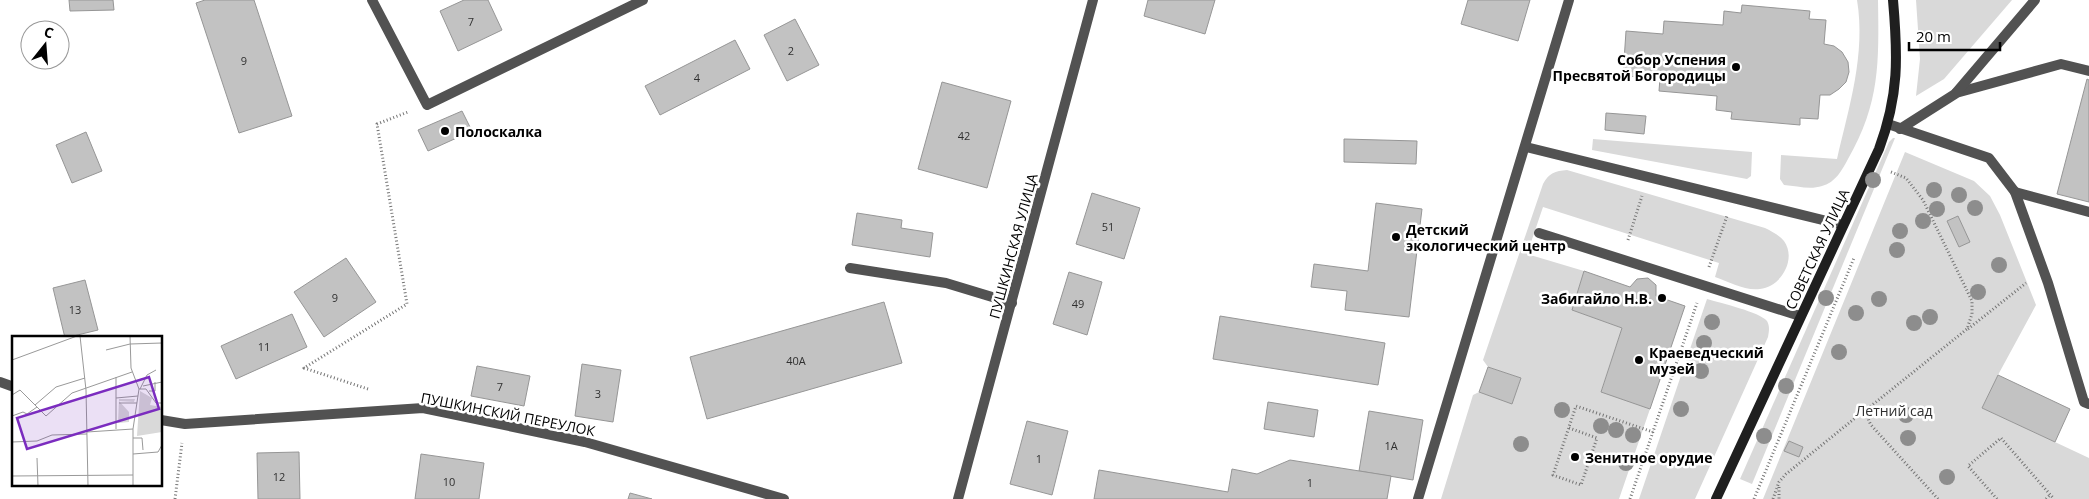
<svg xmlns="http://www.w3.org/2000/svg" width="2089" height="499" font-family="'Open Sans',sans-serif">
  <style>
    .green { fill: #d9d9d9 }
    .building { fill: #c2c2c2; stroke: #969696 }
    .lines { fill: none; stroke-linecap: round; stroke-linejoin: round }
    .path { stroke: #747474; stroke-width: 3; stroke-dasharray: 1 2.5; stroke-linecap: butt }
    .lane { stroke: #525252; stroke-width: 10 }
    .street { stroke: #525252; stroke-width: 10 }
    .secondary { stroke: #1f1f1f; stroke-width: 10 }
    .tree { fill: #8d8d8d }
    .poi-dot { fill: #000; stroke: #fff; stroke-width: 2 }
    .labels { text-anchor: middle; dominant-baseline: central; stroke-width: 5; stroke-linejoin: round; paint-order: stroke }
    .number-label { font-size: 11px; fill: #303030 }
    .poi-label { font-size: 14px; font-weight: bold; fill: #000; stroke: #fff; text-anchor: start }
    .street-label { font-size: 14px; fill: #000; stroke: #fff }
    .park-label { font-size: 14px; fill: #303030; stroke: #fff }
    .inset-road { fill: none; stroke: #999; stroke-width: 1 }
    .view { fill: #7b2cbf; fill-opacity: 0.15; stroke: #7b2cbf; stroke-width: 2.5 }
    .inset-edge { fill: none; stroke: #000; stroke-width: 2.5 }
  </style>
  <rect width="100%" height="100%" fill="#fff"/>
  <!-- green -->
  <g class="green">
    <path d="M 1857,0 L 1878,0 C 1879,63 1880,103 1848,159 C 1842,170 1836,182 1822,186 C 1810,190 1797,186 1784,185 L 1780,179 L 1781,155 L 1837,159 C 1849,107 1866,54 1857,0 Z"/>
    <polygon points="1916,0 2012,0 1944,79 1916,96 1920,59"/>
    <polygon points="1893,138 1895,138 1752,484 1740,479 1889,142"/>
    <polygon points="1593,139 1752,152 1751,176 1747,179 1592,150"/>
    <polygon points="1905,152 1974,181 1990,196 2000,215 2036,305 1998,375 1982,408 2089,458 2089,499 1763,499"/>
    <path d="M 1567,170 L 1765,228 C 1771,231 1779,235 1784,241 C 1797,259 1781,287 1760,289 C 1745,291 1729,282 1715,277 L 1719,263 L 1543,207 L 1527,254 L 1584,271 L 1572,310 L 1622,328 L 1601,391 L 1650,409 L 1619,499 L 1441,499 L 1473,395 L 1479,392 L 1512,403 L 1521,378 L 1488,367 L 1483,360 L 1543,184 C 1549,173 1555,171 1567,170 Z"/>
    <path d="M 1707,299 C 1720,303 1760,312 1767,321 C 1770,326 1769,332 1768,337 L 1695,499 L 1639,499 Z"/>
  </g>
  <!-- building -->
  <g class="building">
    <polygon points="69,0 113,0 114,10 70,11"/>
    <polygon points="205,0 254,0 292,116 239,133 196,3"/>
    <polygon points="464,0 488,0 502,30 458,51 440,11"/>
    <polygon points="1148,0 1215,0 1205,34 1144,16"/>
    <polygon points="1468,0 1530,0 1518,41 1461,24"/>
    <polygon points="1742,5 1810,11 1809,19 1826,20 1824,44 1834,46 1842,52 1848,62 1849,72 1846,82 1839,89 1830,95 1820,95 1818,119 1800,118 1800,125 1731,119 1732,112 1716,110 1717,96 1659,91 1660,78 1623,76 1626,31 1663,34 1664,21 1723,25 1724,11 1741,13"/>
    <polygon points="795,19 819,65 787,81 764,35"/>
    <polygon points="735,40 750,69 660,115 645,86"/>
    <polygon points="2087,79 2089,80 2089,202 2057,194"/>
    <polygon points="942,82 1011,101 987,188 918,169"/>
    <polygon points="462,111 472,131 428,151 418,130"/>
    <polygon points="1606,113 1646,116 1644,134 1605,130"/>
    <polygon points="86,132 102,171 72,183 56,145"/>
    <polygon points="1344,139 1417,141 1416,164 1344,162"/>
    <polygon points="1092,193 1140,208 1124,259 1076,244"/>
    <polygon points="1376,203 1422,209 1409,317 1345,310 1347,291 1311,287 1314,264 1368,271"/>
    <polygon points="857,213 902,220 901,228 933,233 930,257 852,245"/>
    <polygon points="1958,216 1970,242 1959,247 1947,221"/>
    <polygon points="346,258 376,302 324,337 294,292"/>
    <polygon points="1584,271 1630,287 1637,279 1648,278 1656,285 1656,296 1685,306 1650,409 1601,392 1622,328 1572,310"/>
    <polygon points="1069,272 1102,282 1087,335 1053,324"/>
    <polygon points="85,280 98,330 65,338 53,288"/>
    <polygon points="884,302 902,363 707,419 690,357"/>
    <polygon points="292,314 307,347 236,379 221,346"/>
    <polygon points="1220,316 1385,343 1378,385 1213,359"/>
    <polygon points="582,364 621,370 613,422 575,416"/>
    <polygon points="477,366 530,376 524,406 471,396"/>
    <polygon points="1488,367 1521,378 1512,404 1479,392"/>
    <polygon points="1998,375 2070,409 2055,442 1982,408"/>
    <polygon points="1268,402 1318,410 1314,437 1264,429"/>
    <polygon points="1369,411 1423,420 1413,480 1359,471"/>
    <polygon points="1027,421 1068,431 1052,495 1010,484"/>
    <polygon points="1789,441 1803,447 1799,457 1784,451"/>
    <polygon points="299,452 300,499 258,499 257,453"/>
    <polygon points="421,454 484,463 479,499 415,499"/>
    <polygon points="1290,460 1391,476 1387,499 1094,499 1099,470 1228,492 1232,469 1257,474"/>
    <polygon points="630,493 652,499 628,499"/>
  </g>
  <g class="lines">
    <!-- path -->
    <g class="path">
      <path d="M 1891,172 L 1906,178 L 1923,200 L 1972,301 L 1972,314 L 1967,329 L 1871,406 C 1867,413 1867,418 1871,425 L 1938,499"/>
      <polyline points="1628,240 1642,196"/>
      <polyline points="1709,267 1727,216"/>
      <polyline points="1968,329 2026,283"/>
      <polyline points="368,389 304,368 407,304 377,124 408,112"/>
      <polyline points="1569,428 1597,438 1581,485 1553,475 1576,406 1653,432"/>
      <polyline points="1779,487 1779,499"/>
      <polyline points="175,499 182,443"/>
      <polyline points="1630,499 1697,303"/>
      <polyline points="1754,499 1854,258"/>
      <polyline points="1773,499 1779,482 1786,474 1870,406"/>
      <polyline points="1997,499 1968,466 2001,438 2054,499"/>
      <polyline points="2046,499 2050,495"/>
    </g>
    <!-- lane -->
    <g class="lane">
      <polyline points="1956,93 2061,64 2089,71"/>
      <polyline points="1888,124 1989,158 2015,192 2048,283 2084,402 2089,404"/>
      <polyline points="1900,129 1955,94 2035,0"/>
      <polyline points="1526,147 1843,225"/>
      <polyline points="2015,192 2089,212"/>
      <polyline points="1539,233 1800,316"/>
      <polyline points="850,268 946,283 1012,303"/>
      <polyline points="1418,499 1569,0"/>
    </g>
    <!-- street -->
    <g class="street">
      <polyline points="372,0 427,105 643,0"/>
      <polyline points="0,382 14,387"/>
      <polyline points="161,420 185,424 423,408 585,442 784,499"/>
      <polyline points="958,499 1093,0"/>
    </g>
    <!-- secondary -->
    <path class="secondary" d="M 1716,499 L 1879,149 C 1899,95 1898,57 1893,0"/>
  </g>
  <!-- trees -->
  <g class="tree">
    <circle cx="1873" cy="180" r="8"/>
    <circle cx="1934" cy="190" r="8"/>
    <circle cx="1959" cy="195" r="8"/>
    <circle cx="1975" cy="208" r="8"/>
    <circle cx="1937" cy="209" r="8"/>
    <circle cx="1923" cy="221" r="8"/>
    <circle cx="1900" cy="231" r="8"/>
    <circle cx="1897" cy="250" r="8"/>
    <circle cx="1999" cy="265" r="8"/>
    <circle cx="1978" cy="292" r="8"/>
    <circle cx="1826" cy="298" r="8"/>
    <circle cx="1879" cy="299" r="8"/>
    <circle cx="1856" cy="313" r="8"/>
    <circle cx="1930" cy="317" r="8"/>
    <circle cx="1712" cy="322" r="8"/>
    <circle cx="1914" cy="323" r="8"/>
    <circle cx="1704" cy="343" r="8"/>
    <circle cx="1839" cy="352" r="8"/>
    <circle cx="1701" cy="371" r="8"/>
    <circle cx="1786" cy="386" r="8"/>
    <circle cx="1681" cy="409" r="8"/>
    <circle cx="1562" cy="410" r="8"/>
    <circle cx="1906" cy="415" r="8"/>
    <circle cx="1601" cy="426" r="8"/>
    <circle cx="1616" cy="430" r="8"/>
    <circle cx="1633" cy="435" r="8"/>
    <circle cx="1764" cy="436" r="8"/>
    <circle cx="1908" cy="438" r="8"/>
    <circle cx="1521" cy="444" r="8"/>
    <circle cx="1626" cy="463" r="8"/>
    <circle cx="1947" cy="477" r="8"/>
  </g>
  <!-- markers -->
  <g class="poi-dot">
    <circle cx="1736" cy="67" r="5"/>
    <circle cx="445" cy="131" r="5"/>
    <circle cx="1396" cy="237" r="5"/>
    <circle cx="1662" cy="298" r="5"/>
    <circle cx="1639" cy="360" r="5"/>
    <circle cx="1575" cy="457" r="5"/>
  </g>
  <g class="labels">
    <!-- number labels -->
    <g class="number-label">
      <text x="471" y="21">7</text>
      <text x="791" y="50">2</text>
      <text x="244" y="60">9</text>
      <text x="697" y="77">4</text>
      <text x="964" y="135">42</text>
      <text x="1108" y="226">51</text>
      <text x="335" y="297">9</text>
      <text x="1078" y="303">49</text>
      <text x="75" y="309">13</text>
      <text x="264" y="346">11</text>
      <text x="796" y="360">40А</text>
      <text x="500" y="386">7</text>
      <text x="598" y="393">3</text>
      <text x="1391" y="445">1А</text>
      <text x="1039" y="458">1</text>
      <text x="279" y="476">12</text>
      <text x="449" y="481">10</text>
      <text x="1310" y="482">1</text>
    </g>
    <!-- poi labels -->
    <g class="poi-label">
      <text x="1726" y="59" text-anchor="end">Собор Успения<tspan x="1726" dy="16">Пресвятой Богородицы</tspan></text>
      <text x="455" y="131">Полоскалка</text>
      <text x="1406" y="229">Детский<tspan x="1406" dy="16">экологический центр</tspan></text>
      <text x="1652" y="298" text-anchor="end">Забигайло Н.В.</text>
      <text x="1649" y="352">Краеведческий<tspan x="1649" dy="16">музей</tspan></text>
      <text x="1585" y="457">Зенитное орудие</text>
    </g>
    <!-- street labels -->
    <g class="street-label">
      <text transform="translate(1013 246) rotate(-75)">ПУШКИНСКАЯ УЛИЦА</text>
      <text transform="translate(1817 249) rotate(-65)">СОВЕТСКАЯ УЛИЦА</text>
      <text transform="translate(508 414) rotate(11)">ПУШКИНСКИЙ ПЕРЕУЛОК</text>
    </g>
    <!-- park labels -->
    <g class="park-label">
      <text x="1894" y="410">Летний сад</text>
    </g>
  </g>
  <!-- overview -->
  <g transform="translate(12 336)">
    <rect width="150" height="150" fill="#fff"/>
    <path d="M 128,55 L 140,62 L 138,69 L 150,71 L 150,96 L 125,100 ZM 107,63 L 123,63 L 122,66 L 107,65 L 117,76 L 117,86 L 106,87 Z" fill="#d9d9d9"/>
    <path class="inset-road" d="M 68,0 L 74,54 L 76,150M 118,0 L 119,32 L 127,53 L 121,93 L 121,150M 94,14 L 118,8 L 150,7M 0,24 L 65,0M 104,41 L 104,93M 131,50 L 150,46M 127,53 L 134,53 L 144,67 L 150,67M 128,53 L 135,39 L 144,34M 137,55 L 143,55 L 143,46M 0,59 L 8,54 L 34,80 L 60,57 L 120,36M 104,62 L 126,60M 107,67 L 125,67M 23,69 L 44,51 L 73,42M 0,80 L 11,76 L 15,78 L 25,71M 75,96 L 121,93M 121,102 L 130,102 L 131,114M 0,106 L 25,105 L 40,99 L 75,98M 121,118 L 146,116 L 150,109M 25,122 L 26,150M 0,140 L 121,139"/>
    <path class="view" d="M 137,41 L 147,73 L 15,113 L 5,82 Z"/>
    <rect width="150" height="150" class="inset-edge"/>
  </g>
  <!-- north arrow -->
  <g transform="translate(45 45) rotate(17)"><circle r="24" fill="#ffffff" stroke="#999999"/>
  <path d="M0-4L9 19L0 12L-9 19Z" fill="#000000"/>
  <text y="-8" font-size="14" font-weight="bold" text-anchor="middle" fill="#000000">С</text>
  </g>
  <!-- scale -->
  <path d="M1909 42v8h91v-8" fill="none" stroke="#000000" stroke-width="2.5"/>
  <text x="1916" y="42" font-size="15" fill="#000000" stroke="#ffffff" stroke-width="4" paint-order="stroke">20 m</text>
</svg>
